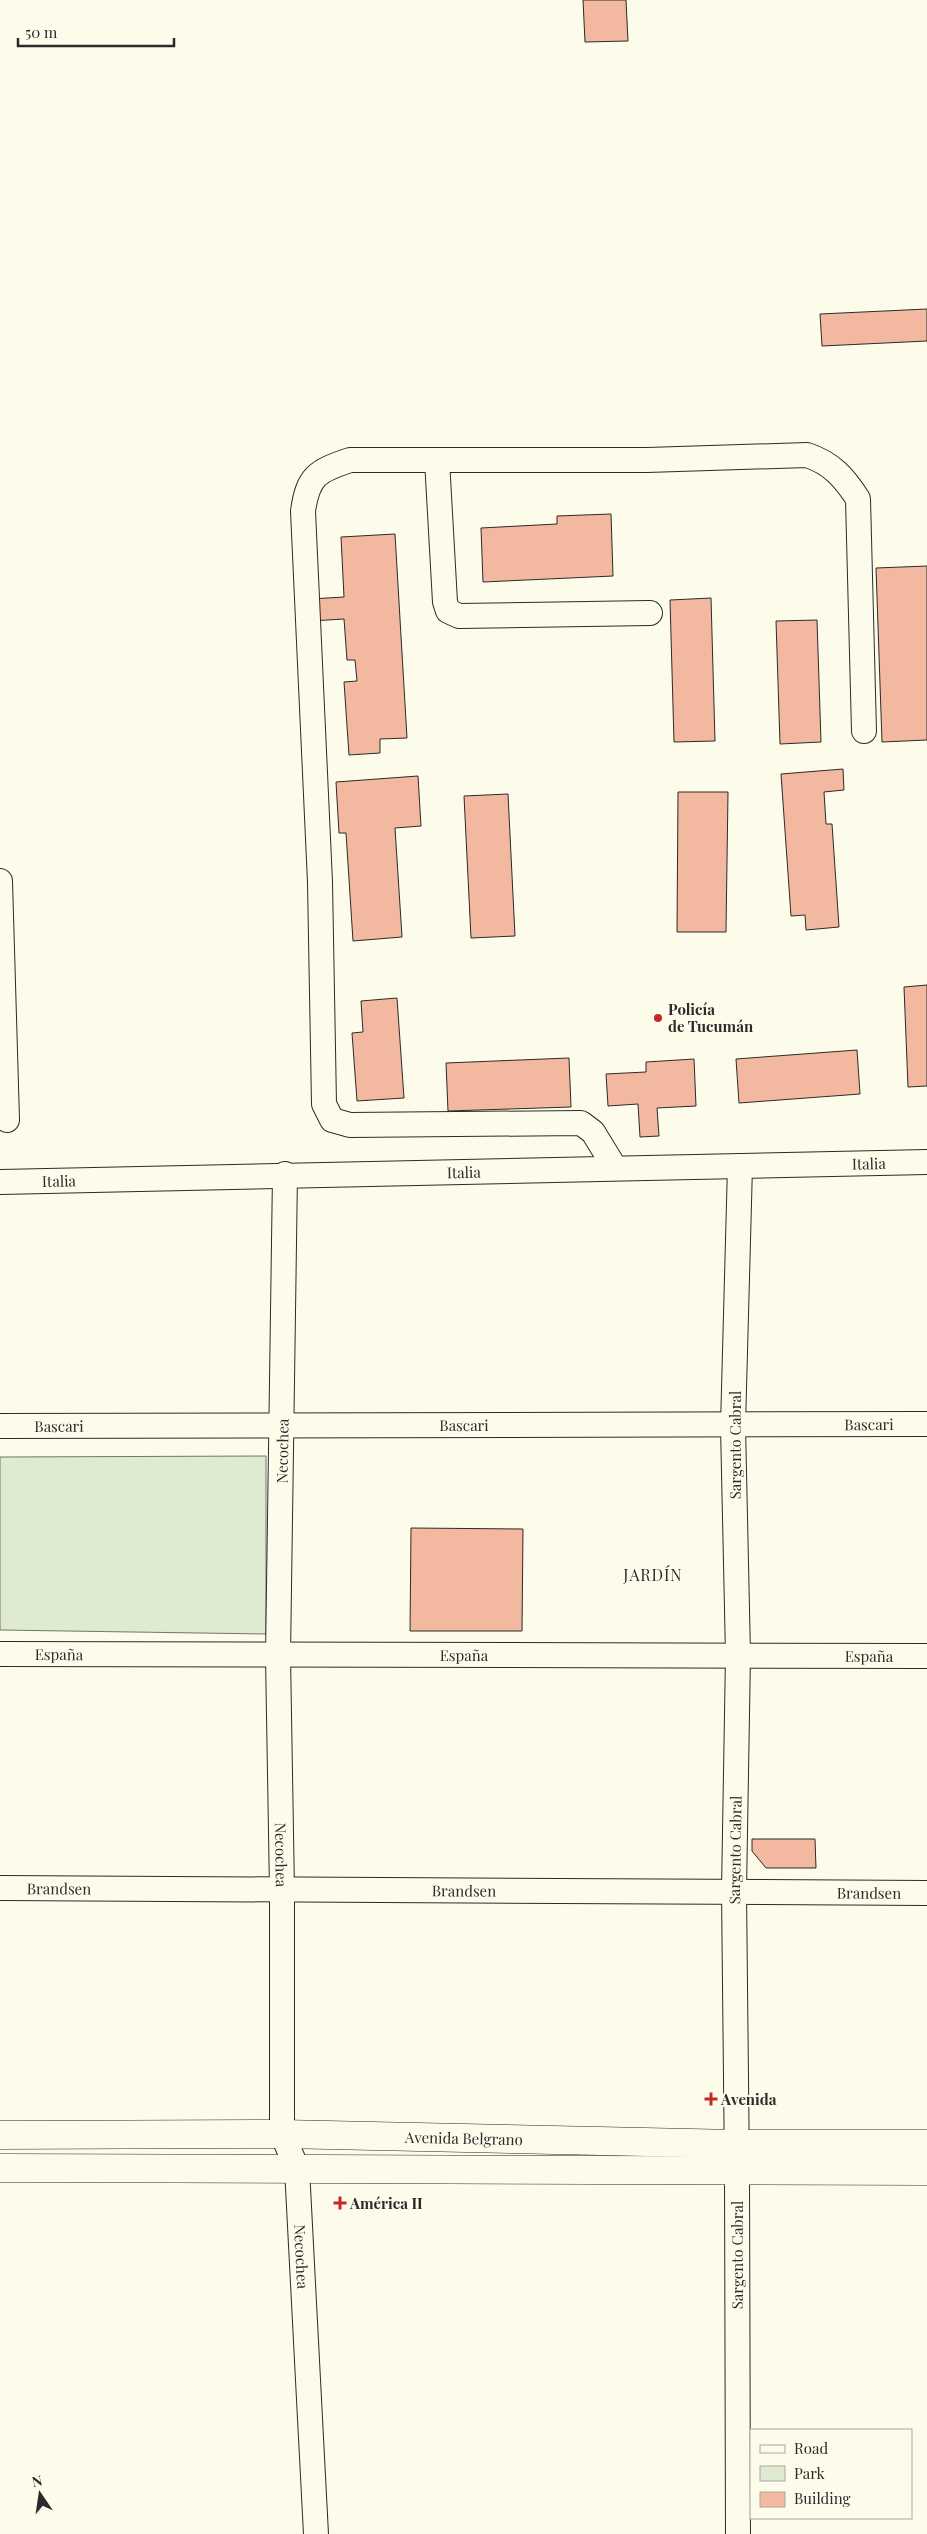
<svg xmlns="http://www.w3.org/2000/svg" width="927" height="2534" font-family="'Playfair Display',serif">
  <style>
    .green { fill: #deebd1; stroke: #74746e }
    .building { fill: #f2b8a0; stroke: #2b2b2b }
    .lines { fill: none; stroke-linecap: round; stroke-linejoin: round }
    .minor-casing { stroke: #2b2b2b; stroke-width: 26 }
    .major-casing { stroke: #2b2b2b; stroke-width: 29 }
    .minor { stroke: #fdfbea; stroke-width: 24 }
    .major { stroke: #fdfbea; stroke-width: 28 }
    .poi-dot { fill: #c62828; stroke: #fdfbea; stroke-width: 2 }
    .labels { text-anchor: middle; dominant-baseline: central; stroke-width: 4; stroke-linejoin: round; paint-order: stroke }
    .poi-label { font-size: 15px; font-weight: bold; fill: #2b2b2b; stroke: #fdfbea; text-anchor: start }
    .street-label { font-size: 15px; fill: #2b2b2b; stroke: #fdfbea }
    .neighbourhood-label { font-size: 16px; letter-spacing: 1px; fill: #2b2b2b; stroke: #fdfbea }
  </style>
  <rect width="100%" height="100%" fill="#fdfbea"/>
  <!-- green -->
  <polygon class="green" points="266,1456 266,1634 0,1630 0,1457"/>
  <!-- building -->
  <g class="building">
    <polygon points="583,0 626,0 628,41 585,42"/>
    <polygon points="927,309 927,341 822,346 820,314"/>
    <polygon points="611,514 613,576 483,582 481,528 557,524 557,516"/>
    <polygon points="395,534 407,738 380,739 380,753 349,755 344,682 357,681 355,660 347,660 344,619 311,621 310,599 344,597 341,537"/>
    <polygon points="927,566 927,740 882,742 876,568"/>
    <polygon points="711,598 715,741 674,742 670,600"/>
    <polygon points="817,620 821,742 780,744 776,621"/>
    <polygon points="843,769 844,790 824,792 826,824 832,824 839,927 806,930 805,915 791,916 781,774"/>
    <polygon points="418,776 421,826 395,828 402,937 353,941 346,833 339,833 336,782"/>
    <polygon points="678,792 728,792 726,932 677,932"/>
    <polygon points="508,794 515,936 471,938 464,796"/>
    <polygon points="927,985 927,1086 908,1087 904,987"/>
    <polygon points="397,998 404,1098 357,1101 352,1033 363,1032 361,1001"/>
    <polygon points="857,1050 860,1094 739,1103 736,1059"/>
    <polygon points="569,1058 571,1107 448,1111 446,1063"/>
    <polygon points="694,1059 696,1106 657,1108 659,1136 640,1137 638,1104 608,1106 606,1074 646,1072 646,1062"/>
    <polygon points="411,1528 523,1529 522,1631 410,1631"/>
    <polygon points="752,1839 815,1839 816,1868 766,1868 752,1851"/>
  </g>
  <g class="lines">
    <defs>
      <g id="minor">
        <polyline points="437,460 445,602 448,611 459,616 650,613"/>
        <polyline points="0,881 7,1120"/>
        <path d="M 615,1168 L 593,1132 L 581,1123 L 350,1125 L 332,1120 L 324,1104 L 320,882 L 303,511 C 308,476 317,471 350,460 L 647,460 L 807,455 C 831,463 844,477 858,499 L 864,731"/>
        <path id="s1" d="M 285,1174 L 278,1656 L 282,1891 L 282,2134 L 297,2168 L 316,2534"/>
        <path id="s2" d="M 0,1182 L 927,1162"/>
        <path id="s3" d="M 0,1426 L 927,1424"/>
        <path id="s4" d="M 0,1654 L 927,1656"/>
        <path id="s5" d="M 0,1888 L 927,1893"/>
        <path id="s6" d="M 738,2534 L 737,2172 L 734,1891 L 738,1655 L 733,1426 L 740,1166"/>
      </g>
      <g id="major">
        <path id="s7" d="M 0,2135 L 282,2134 L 737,2144 L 927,2144"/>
        <polyline points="0,2168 927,2171"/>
      </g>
    </defs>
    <!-- minor casing -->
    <use href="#minor" class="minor-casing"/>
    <!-- major casing -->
    <use href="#major" class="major-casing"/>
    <!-- minor -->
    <use href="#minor" class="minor"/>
    <!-- major -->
    <use href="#major" class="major"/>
  </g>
  <!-- markers -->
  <g class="poi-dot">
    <circle cx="658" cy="1018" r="5"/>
    <path d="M708.5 2091.5h5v5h5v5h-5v5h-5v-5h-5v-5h5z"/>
    <path d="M337.5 2195.5h5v5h5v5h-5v5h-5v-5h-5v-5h5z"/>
  </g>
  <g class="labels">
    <!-- poi labels -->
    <g class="poi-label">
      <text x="668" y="1009">Policía<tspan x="668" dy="17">de Tucumán</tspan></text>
      <text x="721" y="2099">Avenida</text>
      <text x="350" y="2203">América II</text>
    </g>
    <!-- street labels -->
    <g class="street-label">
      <text stroke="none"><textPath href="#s2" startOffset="869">Italia</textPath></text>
      <text stroke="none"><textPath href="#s2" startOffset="464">Italia</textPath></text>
      <text stroke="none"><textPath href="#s2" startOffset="59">Italia</textPath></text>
      <text stroke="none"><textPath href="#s3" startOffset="869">Bascari</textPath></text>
      <text stroke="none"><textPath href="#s3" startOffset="464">Bascari</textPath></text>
      <text stroke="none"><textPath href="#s3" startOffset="59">Bascari</textPath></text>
      <text transform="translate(735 1445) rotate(-90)">Sargento Cabral</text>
      <text transform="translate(282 1451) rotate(-89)">Necochea</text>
      <text stroke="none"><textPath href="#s4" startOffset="59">España</textPath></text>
      <text stroke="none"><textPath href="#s4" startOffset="464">España</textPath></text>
      <text stroke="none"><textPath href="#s4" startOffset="869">España</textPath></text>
      <text stroke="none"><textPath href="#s6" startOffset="684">Sargento Cabral</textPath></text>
      <text stroke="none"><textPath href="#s1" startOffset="681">Necochea</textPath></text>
      <text stroke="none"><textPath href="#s5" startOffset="59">Brandsen</textPath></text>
      <text stroke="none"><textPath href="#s5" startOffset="464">Brandsen</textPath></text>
      <text stroke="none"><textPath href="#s5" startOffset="869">Brandsen</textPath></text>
      <text stroke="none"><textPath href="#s7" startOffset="464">Avenida Belgrano</textPath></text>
      <text transform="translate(737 2255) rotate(-90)">Sargento Cabral</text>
      <text stroke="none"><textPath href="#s1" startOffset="1086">Necochea</textPath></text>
    </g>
    <!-- neighbourhood labels -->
    <g class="neighbourhood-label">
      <text x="653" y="1574">JARDÍN</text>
    </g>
  </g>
  <!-- legend -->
  <rect x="750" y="2429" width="162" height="90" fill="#fdfbea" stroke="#a9a89e"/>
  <rect x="760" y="2445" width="25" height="8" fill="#fdfbea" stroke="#a9a89e"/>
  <text x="794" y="2454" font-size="15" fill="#2b2b2b">Road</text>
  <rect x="760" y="2466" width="25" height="15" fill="#deebd1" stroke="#a9a89e"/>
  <text x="794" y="2479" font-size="15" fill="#2b2b2b">Park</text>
  <rect x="760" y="2492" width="25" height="15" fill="#f2b8a0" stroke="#a9a89e"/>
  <text x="794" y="2504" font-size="15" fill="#2b2b2b">Building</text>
  <!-- north arrow -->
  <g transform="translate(40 2494) rotate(347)" stroke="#fdfbea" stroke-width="4" paint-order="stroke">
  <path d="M0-4L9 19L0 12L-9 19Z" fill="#2b2b2b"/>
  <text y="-8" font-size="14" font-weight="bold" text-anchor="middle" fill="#2b2b2b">N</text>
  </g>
  <!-- scale -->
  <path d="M18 38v8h156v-8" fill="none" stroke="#2b2b2b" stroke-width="2.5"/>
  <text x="25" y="38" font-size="15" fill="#2b2b2b" stroke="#fdfbea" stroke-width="4" paint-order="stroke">50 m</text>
</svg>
